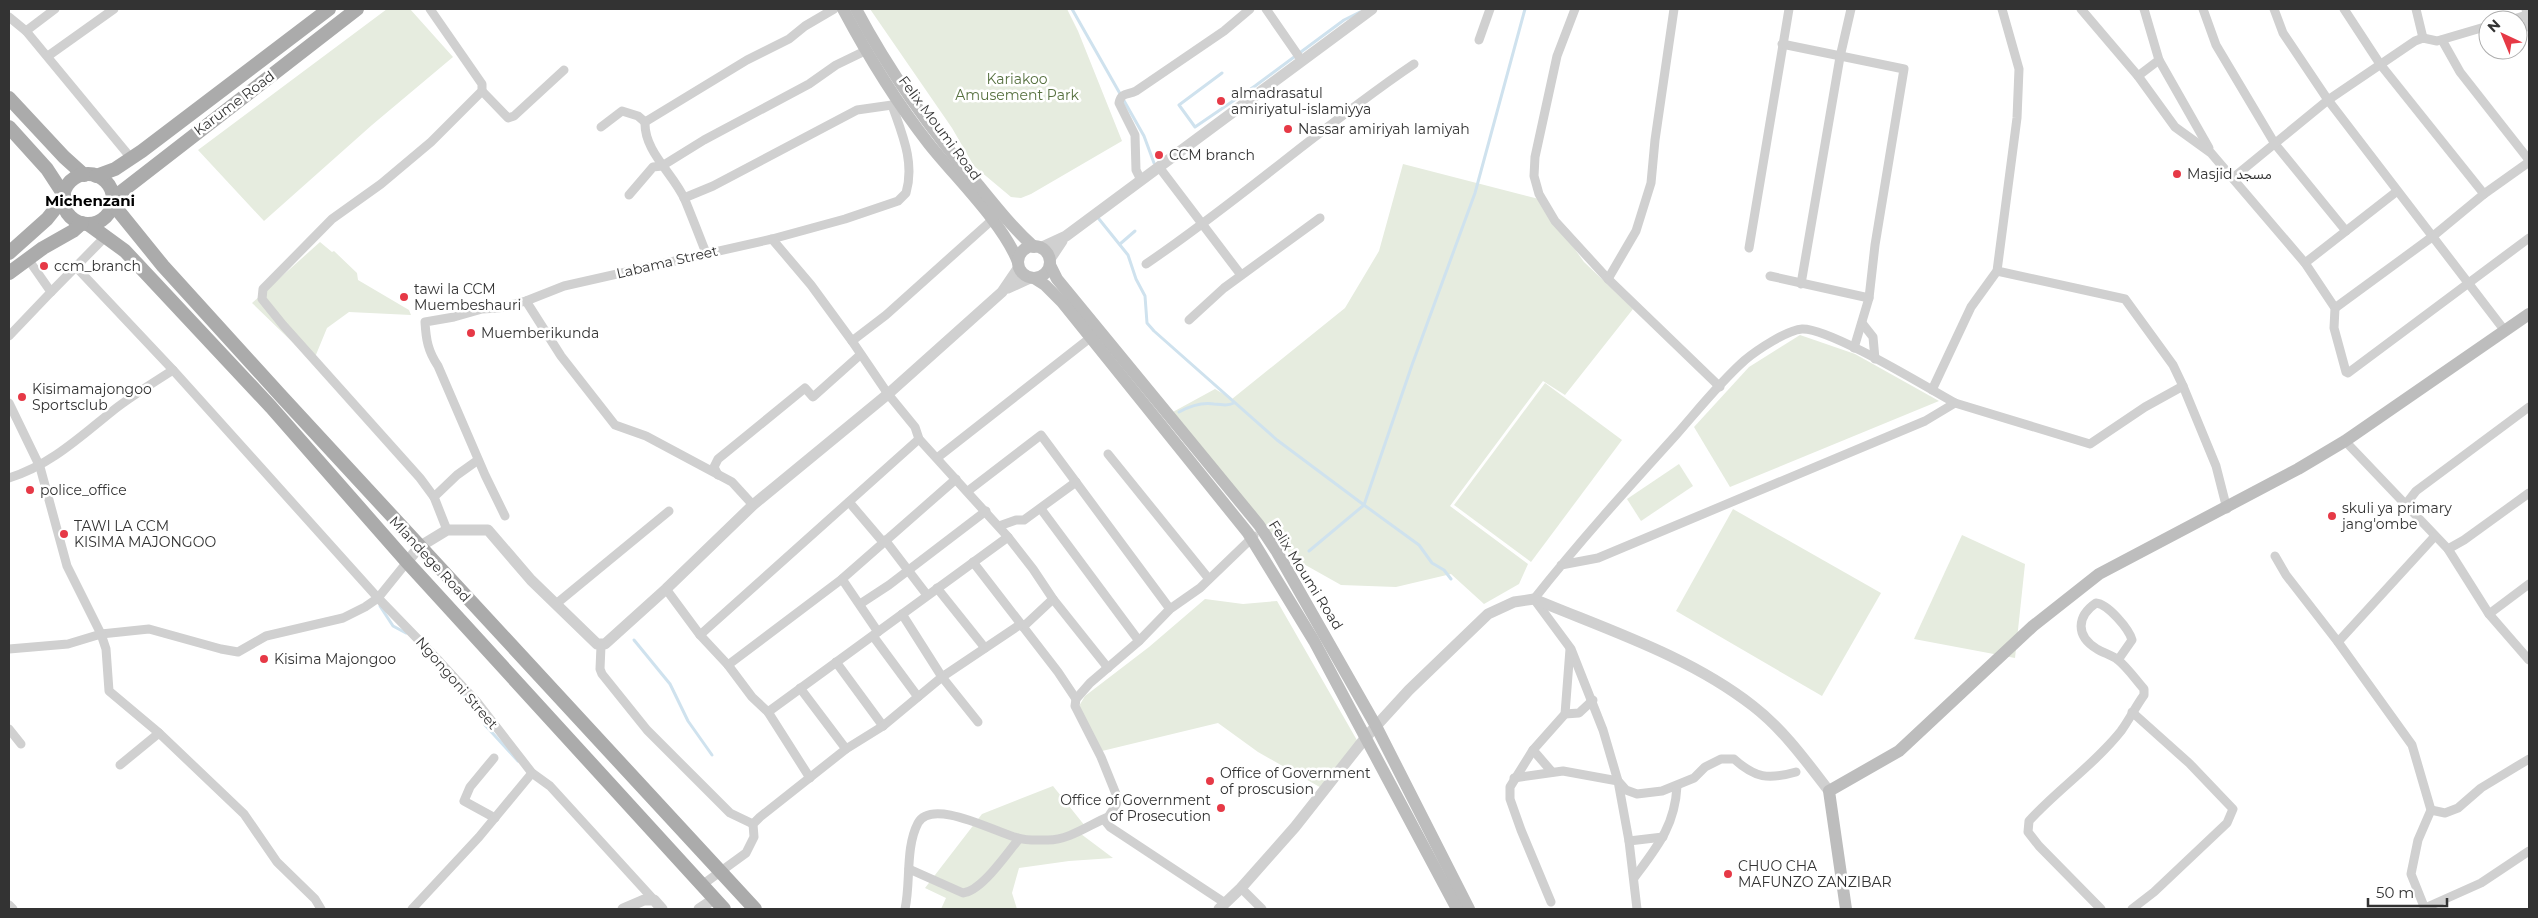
<svg xmlns="http://www.w3.org/2000/svg" width="2538" height="918" font-family="Montserrat,'Noto Sans Arabic',sans-serif">
  <style>
    .green { fill: #e6ecdf }
    .lines { fill: none; stroke-linecap: round; stroke-linejoin: round }
    .stream { stroke: #cfe2ee; stroke-width: 3 }
    .minor { stroke: #d0d0d0; stroke-width: 9 }
    .tertiary { stroke: #d0d0d0; stroke-width: 11 }
    .secondary { stroke: #bdbdbd; stroke-width: 12 }
    .primary { stroke: #ababab; stroke-width: 14 }
    .poi-dot { fill: #e63946; stroke: #fff; stroke-width: 2 }
    .labels { text-anchor: middle; dominant-baseline: central; stroke-width: 5; stroke-linejoin: round; paint-order: stroke }
    .park-label { font-size: 14px; fill: #56703f; stroke: #fff }
    .poi-label { font-size: 14px; fill: #333; stroke: #fff; text-anchor: start }
    .street-label { font-size: 14px; fill: #333; stroke: #fff }
    .neighbourhood-label { font-size: 15px; font-weight: bold; fill: #000; stroke: #fff }
  </style>
  <rect width="100%" height="100%" fill="#fff"/>
  <!-- green -->
  <g class="green">
    <polygon points="387,9 410,9 453,57 372,125 264,221 198,150"/>
    <polygon points="870,9 1067,9 1078,31 1122,141 1031,194 1021,198 1011,197 974,166 952,128"/>
    <polygon points="1403,164 1539,199 1584,262 1633,309 1565,395 1543,381 1450,506 1528,564 1519,584 1484,604 1451,574 1396,587 1341,585 1293,558 1171,413 1215,389 1232,399 1345,308 1379,251"/>
    <polygon points="320,242 332,252 334,251 357,273 358,280 409,310 411,315 349,312 327,328 313,362 252,303"/>
    <polygon points="1800,335 1855,354 1939,401 1730,487 1694,427 1749,367"/>
    <polygon points="1545,383 1622,440 1531,562 1454,505"/>
    <polygon points="1679,464 1693,486 1641,521 1627,499"/>
    <polygon points="1733,509 1881,593 1822,696 1676,611"/>
    <polygon points="1962,535 2025,564 2015,658 1914,639"/>
    <polygon points="1205,599 1243,604 1277,601 1358,742 1325,790 1258,752 1218,723 1102,751 1079,706 1085,696 1149,647"/>
    <polygon points="1053,786 1085,826 1081,834 1113,858 1069,861 1019,868 1012,893 1017,909 941,909 946,898 925,888 982,814"/>
  </g>
  <g class="lines">
    <!-- stream -->
    <g class="stream">
      <polyline points="1072,9 1144,136 1154,163"/>
      <polyline points="1222,73 1179,105 1195,127 1255,86 1344,20 1360,12"/>
      <polyline points="1099,219 1128,255 1136,279 1145,296 1147,323 1154,331 1277,440 1364,505 1309,551"/>
      <polyline points="1120,244 1135,231"/>
      <path d="M 1179,412 C 1190,406 1201,402 1214,404 C 1222,404 1226,407 1234,403"/>
      <polyline points="1451,579 1444,570 1432,563 1419,545 1364,505 1412,365 1475,193 1525,9"/>
      <polyline points="380,606 393,626 406,633"/>
      <polyline points="634,640 670,684 688,721 712,755"/>
      <polyline points="433,661 444,672"/>
      <polyline points="460,690 476,707"/>
      <polyline points="480,711 485,725 518,761"/>
    </g>
    <!-- minor -->
    <g class="minor">
      <polyline points="55,9 26,31 131,158"/>
      <polyline points="430,9 482,84 482,91 431,142 381,184 332,219 263,289 262,299 283,325 420,478 434,497"/>
      <polyline points="1266,9 1302,61"/>
      <polyline points="1575,9 1557,56 1535,157 1534,176 1539,194 1555,221 1608,279 1720,387"/>
      <polyline points="2081,9 2138,76 2159,60"/>
      <polyline points="2144,9 2159,60 2209,148"/>
      <polyline points="2203,9 2216,45 2275,144 2346,231"/>
      <polyline points="2274,9 2283,33 2328,100 2505,331"/>
      <polyline points="2416,9 2423,38"/>
      <polyline points="2526,9 2529,27"/>
      <polyline points="9,17 26,31"/>
      <polyline points="2510,20 2527,15"/>
      <polyline points="1479,40 1490,9"/>
      <polyline points="2442,40 2460,72 2529,160"/>
      <polyline points="48,56 114,9"/>
      <polyline points="2138,76 2175,127 2211,153 2305,263 2335,308 2334,328 2346,372 2348,373 2529,238"/>
      <polyline points="482,91 508,118 514,116 564,70"/>
      <polyline points="645,122 747,60 789,39 805,26 834,9"/>
      <path d="M 645,122 C 644,152 674,174 685,200 C 692,217 699,235 706,253"/>
      <polyline points="601,127 622,111 638,116 645,122"/>
      <polyline points="1159,167 1241,275"/>
      <polyline points="2234,177 2328,100 2415,41 2423,38 2437,41 2488,26"/>
      <path d="M 1141,180 L 1136,170 L 1135,135 L 1119,103 C 1121,92 1128,95 1136,91 L 1224,31 L 1250,9"/>
      <polyline points="2484,194 2529,162"/>
      <polyline points="629,195 653,167 662,166 704,140 809,84 836,65 865,51"/>
      <polyline points="684,198 713,186 857,110 892,105 896,102"/>
      <polyline points="1749,248 1789,9"/>
      <polyline points="2305,263 2396,192"/>
      <path d="M 1146,264 C 1239,201 1322,126 1414,64"/>
      <polyline points="75,266 173,370 378,598 440,662 477,702 532,773 550,786 654,900"/>
      <polyline points="1997,271 2125,299 2173,365 2183,386 2216,466 2227,509"/>
      <polyline points="1770,276 1869,298 1875,245 1904,69 1782,44"/>
      <polyline points="1608,279 1636,231 1651,183 1655,140 1674,9"/>
      <polyline points="1801,284 1840,57 1851,9"/>
      <polyline points="51,292 106,236"/>
      <polyline points="526,301 561,356 615,425 646,436 732,482 753,505"/>
      <polyline points="2335,308 2432,237 2484,194 2380,64 2344,9"/>
      <polyline points="1189,320 1224,288 1320,218"/>
      <polyline points="1862,323 1873,337 1875,359"/>
      <polyline points="9,336 51,292 28,259"/>
      <polyline points="852,341 886,315 992,220"/>
      <polyline points="1854,348 1869,298"/>
      <polyline points="1932,390 1971,307 1997,271 2017,118 2019,69 2002,9"/>
      <polyline points="9,403 40,467 67,566 101,634 149,629 221,649 238,652 266,636 343,618 365,607 378,598 407,562"/>
      <polyline points="1955,403 2090,444 2145,407 2183,386"/>
      <polyline points="2345,441 2448,549 2489,614 2529,660"/>
      <polyline points="1108,454 1209,579"/>
      <polyline points="937,458 1090,338"/>
      <polyline points="718,475 714,467 718,459 805,388 813,397 860,355"/>
      <path d="M 9,478 C 51,465 81,436 115,409 C 133,395 153,383 173,370"/>
      <polyline points="968,491 1041,435 1170,609"/>
      <polyline points="849,502 883,542"/>
      <polyline points="2406,504 2416,491 2529,407"/>
      <polyline points="1041,509 1139,641"/>
      <path d="M 505,516 L 485,475 L 438,366 C 428,351 426,340 425,322 L 454,317 L 482,309 L 499,308 L 526,301 L 564,286 L 772,239 L 845,219 L 898,201 L 906,193 C 915,162 902,134 892,105"/>
      <polyline points="999,526 1016,520 1024,520 1076,482"/>
      <polyline points="447,530 434,497 457,475 478,460"/>
      <polyline points="1008,537 1033,569 1053,599 1023,627"/>
      <polyline points="885,540 927,595"/>
      <polyline points="2448,549 2464,540 2529,493"/>
      <polyline points="2275,556 2286,575 2338,642 2412,745 2431,810 2418,840 2411,874 2425,909"/>
      <polyline points="973,562 1058,672 1076,699"/>
      <path d="M 1561,565 L 1598,558 L 1925,421 L 1955,403 C 1926,387 1830,328 1802,329 C 1787,330 1757,350 1745,360 C 1720,382 1698,410 1676,435 C 1627,489 1579,542 1534,599 L 1571,649 L 1603,730 L 1618,781 L 1629,841 L 1637,909"/>
      <polyline points="842,579 878,632"/>
      <polyline points="937,588 985,648"/>
      <polyline points="666,589 700,635 728,665 752,697 768,712 810,778"/>
      <polyline points="1053,599 1108,668"/>
      <polyline points="556,604 669,511"/>
      <polyline points="860,604 889,585 986,511"/>
      <polyline points="902,614 942,677 1021,624"/>
      <polyline points="2489,614 2529,584"/>
      <polyline points="700,635 919,439"/>
      <polyline points="873,636 918,697"/>
      <polyline points="2338,642 2435,536"/>
      <polyline points="601,646 600,669 602,674 647,730 730,813 753,824"/>
      <polyline points="9,649 68,644 101,634 106,649 109,691 159,733 244,814 277,862 315,899 321,909"/>
      <polyline points="836,662 883,726"/>
      <polyline points="728,665 842,579 956,479"/>
      <polyline points="800,688 846,749"/>
      <polyline points="768,712 1008,537 919,439 915,427 888,394 852,341 811,285 772,239"/>
      <polyline points="1565,714 1579,713 1593,700"/>
      <polyline points="9,729 21,744"/>
      <polyline points="1533,750 1552,772"/>
      <polyline points="494,758 470,787 464,801 495,818"/>
      <polyline points="120,765 159,733"/>
      <path d="M 1514,778 L 1563,771 L 1618,781 L 1626,790 L 1637,794 L 1662,791 L 1694,778 L 1705,767 L 1721,759 L 1734,759 C 1755,778 1768,780 1796,772"/>
      <polyline points="2431,810 2445,813 2458,808 2481,788 2529,759"/>
      <polyline points="1629,841 1663,837"/>
      <path d="M 909,869 L 963,893 C 982,891 1006,854 1019,839"/>
      <path d="M 1634,878 C 1657,847 1675,826 1677,786"/>
      <polyline points="702,885 746,853 754,837 753,824 760,817 846,749 883,726 942,677 978,722"/>
      <polyline points="1241,888 1262,909"/>
      <polyline points="1551,902 1521,830 1510,799 1510,787 1533,750 1565,714 1570,649"/>
      <path d="M 1225,903 L 1110,827 L 1106,822 C 1109,813 1117,807 1118,799 L 1101,757 L 1075,706 L 1076,699 L 1090,683 L 1139,641 L 1170,609 L 1200,588 L 1254,536"/>
      <polyline points="9,905 13,909"/>
      <polyline points="2425,908 2481,883 2529,851"/>
      <polyline points="412,909 479,837 532,773"/>
      <path d="M 905,909 C 911,882 905,848 918,823 C 932,797 997,833 1018,838 C 1027,841 1039,840 1048,840 C 1069,840 1089,825 1108,817"/>
      <path d="M 2101,909 L 2039,846 L 2028,832 L 2029,821 C 2057,790 2094,765 2121,731 C 2129,720 2136,706 2144,695 L 2144,689 C 2136,680 2127,667 2118,660 C 2112,655 2103,653 2097,649 C 2075,636 2077,616 2096,603 C 2108,604 2129,629 2132,640 L 2118,660"/>
      <polyline points="2132,909 2154,892 2227,823 2233,809 2189,763 2132,712"/>
    </g>
    <!-- tertiary -->
    <g class="tertiary">
      <polyline points="1040,248 1066,236 1372,9"/>
      <polyline points="1050,259 1062,241"/>
      <polyline points="1008,288 1030,278"/>
      <polyline points="407,562 419,547 447,530 488,530 531,580 597,644 605,644 666,589 753,505 888,394 1002,292 1019,267"/>
      <polyline points="623,909 644,900 654,900 662,909"/>
      <polyline points="699,909 714,899"/>
      <path d="M 1219,909 L 1241,888 L 1295,827 L 1366,737 L 1409,690 L 1488,614 L 1514,602 L 1534,599 C 1608,630 1689,656 1753,706 C 1783,729 1806,761 1829,791"/>
    </g>
    <!-- secondary -->
    <g class="secondary">
      <path d="M 843,9 C 868,56 896,102 929,144 C 956,178 1003,223 1018,262"/>
      <path d="M 856,9 C 890,73 932,132 980,187 C 997,208 1014,229 1034,247"/>
      <circle cx="1034" cy="262" r="16"/>
      <polyline points="1050,265 1057,279 1259,525 1277,552 1376,726 1469,909"/>
      <polyline points="1034,278 1045,285 1062,302 1248,533 1314,641 1457,909"/>
      <polyline points="1846,909 1829,791 1899,751 2033,626 2099,574 2298,469 2345,441 2529,314"/>
    </g>
    <!-- primary -->
    <g class="primary">
      <polyline points="9,98 64,157 84,175"/>
      <polyline points="9,127 47,169 64,195"/>
      <circle cx="88" cy="199" r="25"/>
      <polyline points="96,176 115,169 142,151 329,9"/>
      <polyline points="112,199 357,9"/>
      <polyline points="112,203 163,266 282,397 755,909"/>
      <polyline points="88,224 125,251 271,407 407,562 724,909"/>
      <polyline points="9,253 47,219 63,199"/>
      <polyline points="9,273 43,248 73,231 82,223"/>
    </g>
  </g>
  <!-- markers -->
  <g class="poi-dot">
    <circle cx="1221" cy="101" r="5"/>
    <circle cx="1288" cy="129" r="5"/>
    <circle cx="1159" cy="155" r="5"/>
    <circle cx="2177" cy="174" r="5"/>
    <circle cx="44" cy="266" r="5"/>
    <circle cx="404" cy="297" r="5"/>
    <circle cx="471" cy="333" r="5"/>
    <circle cx="22" cy="397" r="5"/>
    <circle cx="30" cy="490" r="5"/>
    <circle cx="2332" cy="516" r="5"/>
    <circle cx="64" cy="534" r="5"/>
    <circle cx="264" cy="659" r="5"/>
    <circle cx="1210" cy="781" r="5"/>
    <circle cx="1221" cy="808" r="5"/>
    <circle cx="1728" cy="874" r="5"/>
  </g>
  <g class="labels">
    <!-- park labels -->
    <g class="park-label">
      <text x="1017" y="79">Kariakoo<tspan x="1017" dy="16">Amusement Park</tspan></text>
    </g>
    <!-- poi labels -->
    <g class="poi-label">
      <text x="1231" y="93">almadrasatul<tspan x="1231" dy="16">amiriyatul-islamiyya</tspan></text>
      <text x="1298" y="129">Nassar amiriyah Iamiyah</text>
      <text x="1169" y="155">CCM branch</text>
      <text x="2187" y="174">Masjid مسجد</text>
      <text x="54" y="266">ccm_branch</text>
      <text x="414" y="289">tawi la CCM<tspan x="414" dy="16">Muembeshauri</tspan></text>
      <text x="481" y="333">Muemberikunda</text>
      <text x="32" y="389">Kisimamajongoo<tspan x="32" dy="16">Sportsclub</tspan></text>
      <text x="40" y="490">police_office</text>
      <text x="2342" y="508">skuli ya primary<tspan x="2342" dy="16">jang'ombe</tspan></text>
      <text x="74" y="526">TAWI LA CCM<tspan x="74" dy="16">KISIMA MAJONGOO</tspan></text>
      <text x="274" y="659">Kisima Majongoo</text>
      <text x="1220" y="773">Office of Government<tspan x="1220" dy="16">of proscusion</tspan></text>
      <text x="1211" y="800" text-anchor="end">Office of Government<tspan x="1211" dy="16">of Prosecution</tspan></text>
      <text x="1738" y="866">CHUO CHA<tspan x="1738" dy="16">MAFUNZO ZANZIBAR</tspan></text>
    </g>
    <!-- street labels -->
    <g class="street-label">
      <text transform="translate(234 103) rotate(-37)">Karume Road</text>
      <text transform="translate(940 128) rotate(53)">Felix Moumi Road</text>
      <text transform="translate(667 262) rotate(-13)">Labama Street</text>
      <text transform="translate(430 559) rotate(47)">Mlandege Road</text>
      <text transform="translate(1306 575) rotate(58)">Felix Moumi Road</text>
      <text transform="translate(457 683) rotate(49)">Ngongoni Street</text>
    </g>
    <!-- neighbourhood labels -->
    <g class="neighbourhood-label">
      <text x="90" y="200">Michenzani</text>
    </g>
  </g>
  <!-- border -->
  <rect width="2538" height="918" fill="none" stroke="#333333" stroke-width="20"/>
  <!-- north arrow -->
  <g transform="translate(2503 35) rotate(316)"><circle r="24" fill="#ffffff" stroke="#adadad"/>
  <path d="M0-4L9 19L0 12L-9 19Z" fill="#e63946"/>
  <text y="-8" font-size="14" font-weight="bold" text-anchor="middle" fill="#333333">N</text>
  </g>
  <!-- scale -->
  <path d="M2368 898v8h79v-8" fill="none" stroke="#333333" stroke-width="2.5"/>
  <text x="2376" y="898" font-size="15" fill="#333333" stroke="#ffffff" stroke-width="4" paint-order="stroke">50 m</text>
</svg>
